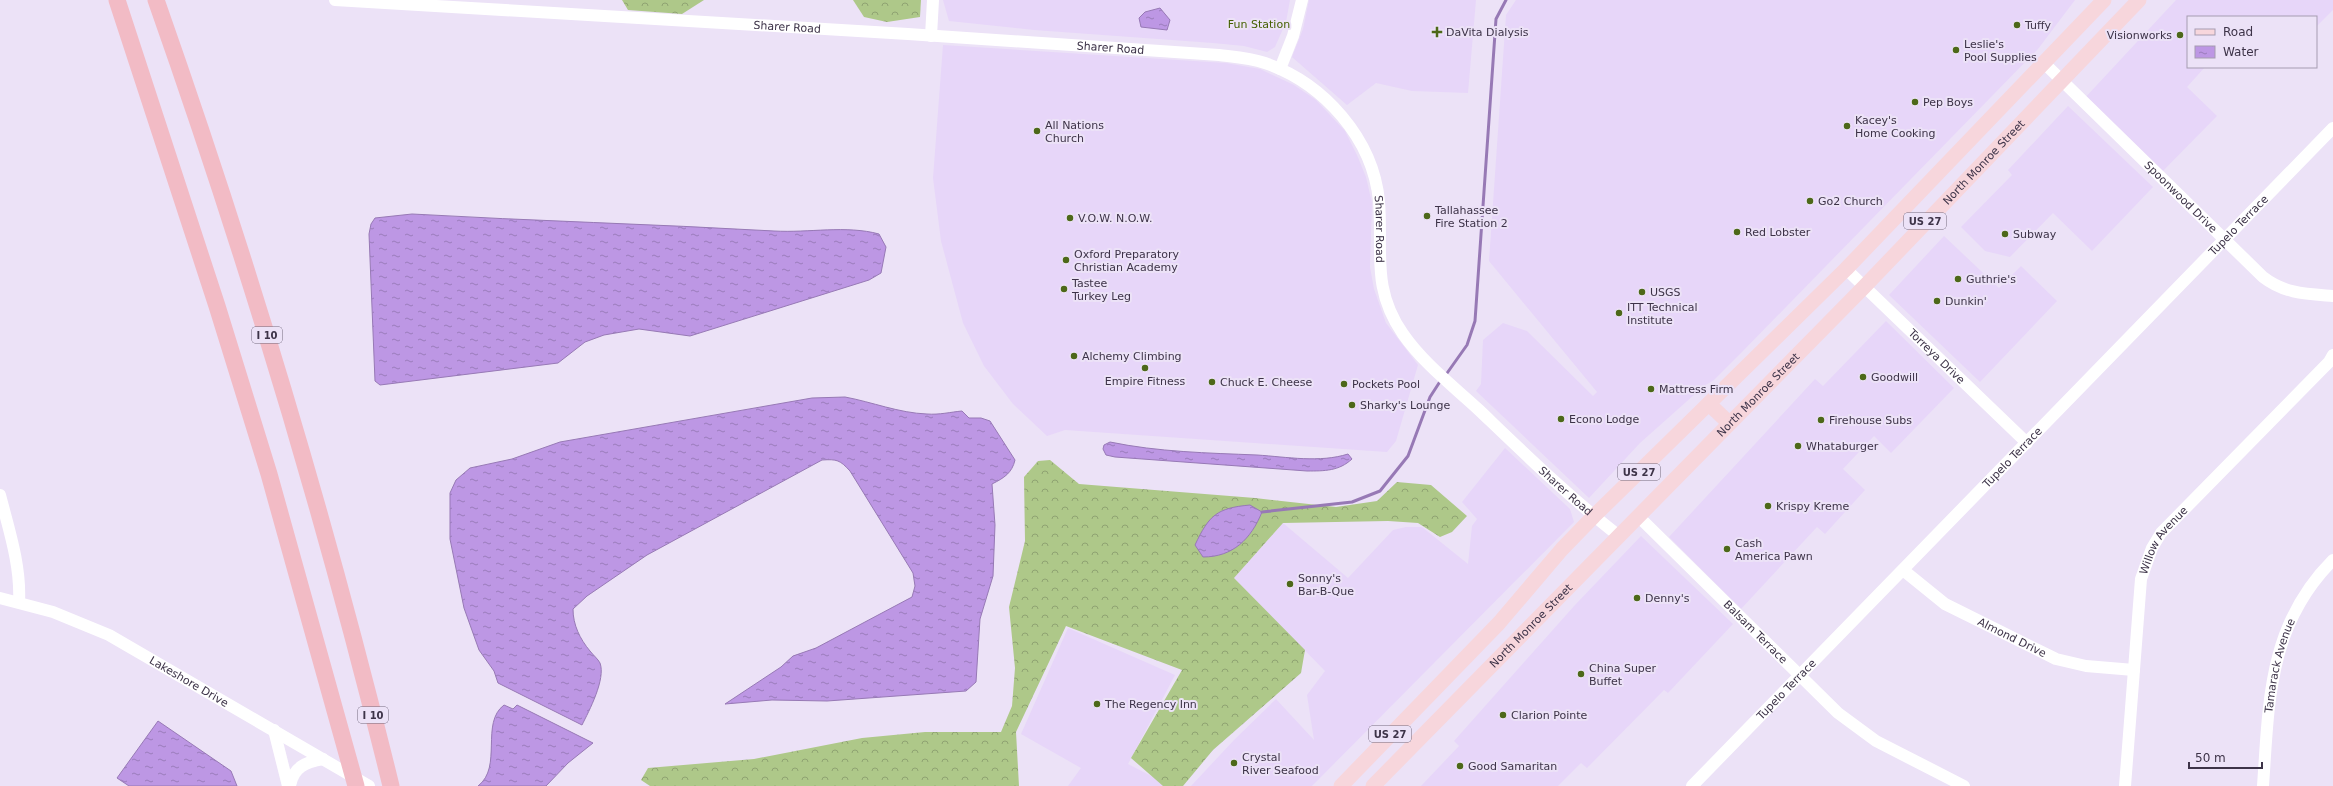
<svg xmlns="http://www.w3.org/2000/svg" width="2333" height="786" font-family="'DejaVu Sans',sans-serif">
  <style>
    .built { fill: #e7d6f9 }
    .forest { fill: url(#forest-crowns) }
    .water { fill: url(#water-ripples); stroke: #9779b5 }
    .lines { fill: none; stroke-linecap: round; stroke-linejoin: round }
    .stream { stroke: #9779b5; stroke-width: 3 }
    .minor { stroke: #fff; stroke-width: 12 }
    .major { stroke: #f7d6dc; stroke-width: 15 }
    .highway { stroke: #f2bbc5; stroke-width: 17 }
    .poi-dot { fill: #4d6819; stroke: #ece2f7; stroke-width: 1.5 }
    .labels { text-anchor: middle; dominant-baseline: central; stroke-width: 4; stroke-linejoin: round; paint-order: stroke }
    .shield { fill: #ece2f7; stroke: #72687c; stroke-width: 1 }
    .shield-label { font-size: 10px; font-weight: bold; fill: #3d3348 }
    .park-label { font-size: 11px; fill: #456000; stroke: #ece2f7 }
    .poi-label { font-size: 11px; fill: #3d3348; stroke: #ece2f7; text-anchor: start }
    .street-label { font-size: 11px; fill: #3d3348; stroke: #ece2f7 }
  </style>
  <defs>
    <pattern id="forest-crowns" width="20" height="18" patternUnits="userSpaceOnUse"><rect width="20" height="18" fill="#aec889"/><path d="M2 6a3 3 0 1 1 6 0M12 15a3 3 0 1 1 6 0" fill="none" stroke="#8fa372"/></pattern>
    <pattern id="water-ripples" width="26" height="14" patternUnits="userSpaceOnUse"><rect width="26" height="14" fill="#bd97e4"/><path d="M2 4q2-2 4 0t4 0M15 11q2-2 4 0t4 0" fill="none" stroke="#9b7cbb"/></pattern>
  </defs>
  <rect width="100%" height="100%" fill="#ece2f7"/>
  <!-- built -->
  <g class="built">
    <polygon points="943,0 1290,0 1286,22 1275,47 1267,52 1244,46 1213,43 1034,30 949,21"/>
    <polygon points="1309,0 1476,0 1468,93 1412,91 1376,83 1347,105 1292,57 1303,29"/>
    <polygon points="1516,0 2075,0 2038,49 1741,353 1714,380 1704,386 1640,443 1589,498 1476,391 1481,384 1483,340 1503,323 1527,331 1593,396 1597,392 1489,261 1506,15"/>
    <polygon points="2176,0 2333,0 2333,10 2316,27 2316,17 2188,17 2188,67 2205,67 2187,87 2217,116 2159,175 2082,101"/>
    <polygon points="943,45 1226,63 1260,69 1294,85 1316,100 1345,131 1357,155 1366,177 1372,203 1370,267 1374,289 1386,323 1418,365 1396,441 1387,452 1065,430 1047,436 1013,404 984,366 963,323 941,241 933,178"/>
    <polygon points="2068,106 2153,187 2092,251 2053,213 2010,257 1985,251 1961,227 2012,175 2008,170"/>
    <polygon points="1944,236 1999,288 2021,266 2057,301 1980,382 1889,295"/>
    <polygon points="1886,321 1954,388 1891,453 1874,436 1843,469 1865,490 1825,534 1817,527 1741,609 1669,537 1815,379 1823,386"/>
    <polygon points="1505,448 1570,509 1574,522 1312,786 1191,786 1234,740 1276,699 1314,740 1307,695 1325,671 1234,578 1283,523 1348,578 1393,530 1406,527 1422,527 1468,564 1472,526 1477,519 1462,502"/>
    <polygon points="1641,536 1733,624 1668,693 1664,690 1587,768 1581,763 1558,786 1421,786 1459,746 1454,741 1575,605"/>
    <polygon points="1068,628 1175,675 1128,764 1159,780 1166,786 1068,786 1081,768 1021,734"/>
  </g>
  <!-- forest -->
  <g class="forest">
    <polygon points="622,0 704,0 682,14 628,10"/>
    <polygon points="853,0 921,0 920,17 887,22 864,17"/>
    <polygon points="1050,460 1079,484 1255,498 1336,507 1377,501 1397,482 1431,485 1467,516 1452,532 1440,537 1418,523 1388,521 1283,523 1234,578 1305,650 1301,673 1213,750 1183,786 1163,786 1131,758 1182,670 1066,626 1016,732 1019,786 650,786 641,780 648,768 754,759 862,738 925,732 1001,732 1012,706 1015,668 1009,607 1025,541 1024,477 1038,461"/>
  </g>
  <!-- water -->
  <g class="water">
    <polygon points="1160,8 1170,20 1167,30 1141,27 1139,18 1145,12"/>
    <path d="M 412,214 C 533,221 654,224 774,231 C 809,233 846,225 879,234 L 886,247 L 881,273 L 869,280 L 690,336 L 639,329 L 604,335 L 585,342 L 558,363 L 380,385 L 375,381 L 369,234 L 371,224 L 375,218 Z"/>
    <path d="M 845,397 C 872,402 899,413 927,414 C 939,415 951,412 962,411 L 969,418 L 981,418 L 990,421 L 1015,460 C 1012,473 1004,478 992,484 L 995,525 L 993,576 L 980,619 L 976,682 L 966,691 L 827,701 L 772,700 L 725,704 L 781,667 L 793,656 L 816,648 L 912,597 L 915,586 L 913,573 L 850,471 C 840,460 837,459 822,460 L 647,555 L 587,596 L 573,609 C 573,625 580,639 590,651 C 593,655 598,659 600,663 C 606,679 589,711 582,725 L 498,683 L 494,671 L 479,650 L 464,608 L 450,539 L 450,493 L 456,480 L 470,468 L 512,459 L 560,442 L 812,398 Z"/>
    <path d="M 1110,442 C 1158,452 1208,453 1257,455 C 1287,457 1320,463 1348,454 L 1352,459 C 1339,471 1325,471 1307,471 L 1115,457 L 1106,455 L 1103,449 L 1104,445 Z"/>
    <path d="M 1250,505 L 1262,512 C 1251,539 1233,557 1203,557 L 1195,545 C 1209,515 1217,508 1250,505 Z"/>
    <path d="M 504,705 L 513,709 L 517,705 L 593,743 L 568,763 L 546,786 L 478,786 C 503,767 480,723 504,705 Z"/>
    <polygon points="158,721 231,771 237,786 129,786 117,778"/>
  </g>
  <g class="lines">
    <!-- stream -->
    <g class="stream">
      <polyline points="1445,376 1467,345 1475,321 1496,19 1506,0"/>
      <polyline points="1262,512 1352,502 1380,491 1408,456 1430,397 1441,380"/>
    </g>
    <!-- minor -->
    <g class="minor">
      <path id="s1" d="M 335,0 L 908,34 L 1219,55 C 1235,57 1250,58 1265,63 C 1324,83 1373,139 1379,201 C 1383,251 1371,288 1403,334 C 1423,363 1453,386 1479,410 C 1524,453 1569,497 1619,536"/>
      <polyline points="931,36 933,0"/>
      <path id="s2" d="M 2045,64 L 2263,277 C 2285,294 2307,294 2333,296"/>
      <polyline points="1280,69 1293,36 1302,0"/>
      <path id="s3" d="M 1846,269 L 2027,443"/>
      <path d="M 0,495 C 9,530 21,566 19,602"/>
      <path id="s4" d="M 1638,516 L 1838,713 L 1876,741 L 1964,786"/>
      <path id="s5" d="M 1903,570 L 1945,604 L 2056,659 L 2086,666 L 2134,670"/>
      <path id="s6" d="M 0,598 L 53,612 L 109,635 L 369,786"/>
      <polyline points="274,730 288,786"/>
      <path d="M 290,786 C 293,767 306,762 323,759"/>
      <path id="s7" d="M 1692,786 L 2333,128"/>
      <path id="s8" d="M 2125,786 L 2141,579 L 2152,548 L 2161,533 L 2329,362 L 2333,355"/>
      <path id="s9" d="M 2263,786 C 2269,701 2268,625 2333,560"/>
    </g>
    <!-- major -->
    <g class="major">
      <polyline points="1709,404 1729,423"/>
      <polyline points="1341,786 1499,623 1562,549 1594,516 1846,269 2104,0"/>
      <path id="s10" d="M 1373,786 L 1864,287 L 2139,0"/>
    </g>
    <!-- highway -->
    <g class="highway">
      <polyline points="117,0 217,306 269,474 356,786"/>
      <path d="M 156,0 C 247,258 326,520 391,786"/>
    </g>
  </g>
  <!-- markers -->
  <g class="poi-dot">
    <circle cx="2017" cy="25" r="4"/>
    <path d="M1435 26h4v4h4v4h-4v4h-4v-4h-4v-4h4z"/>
    <circle cx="2180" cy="35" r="4"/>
    <circle cx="1956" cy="50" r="4"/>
    <circle cx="1915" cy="102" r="4"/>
    <circle cx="1847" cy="126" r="4"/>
    <circle cx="1037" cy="131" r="4"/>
    <circle cx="1810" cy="201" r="4"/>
    <circle cx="1427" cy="216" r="4"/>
    <circle cx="1070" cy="218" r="4"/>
    <circle cx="1737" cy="232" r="4"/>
    <circle cx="2005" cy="234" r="4"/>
    <circle cx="1066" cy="260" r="4"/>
    <circle cx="1958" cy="279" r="4"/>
    <circle cx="1064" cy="289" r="4"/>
    <circle cx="1642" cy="292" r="4"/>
    <circle cx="1937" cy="301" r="4"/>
    <circle cx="1619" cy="313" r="4"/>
    <circle cx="1074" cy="356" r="4"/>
    <circle cx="1145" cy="368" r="4"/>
    <circle cx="1863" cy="377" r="4"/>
    <circle cx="1212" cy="382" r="4"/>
    <circle cx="1344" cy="384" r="4"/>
    <circle cx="1651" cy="389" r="4"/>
    <circle cx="1352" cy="405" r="4"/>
    <circle cx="1561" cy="419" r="4"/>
    <circle cx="1821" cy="420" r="4"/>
    <circle cx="1798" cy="446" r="4"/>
    <circle cx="1768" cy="506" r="4"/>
    <circle cx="1727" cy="549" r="4"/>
    <circle cx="1290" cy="584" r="4"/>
    <circle cx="1637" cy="598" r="4"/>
    <circle cx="1581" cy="674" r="4"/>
    <circle cx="1097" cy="704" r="4"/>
    <circle cx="1503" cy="715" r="4"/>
    <circle cx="1234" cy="763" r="4"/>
    <circle cx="1460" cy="766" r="4"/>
  </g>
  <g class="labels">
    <!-- shield labels -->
    <g class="shield">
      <rect x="1904" y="213" width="42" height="16" rx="3"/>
      <rect x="252" y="327" width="30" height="16" rx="3"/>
      <rect x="1618" y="464" width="42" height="16" rx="3"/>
      <rect x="358" y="707" width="30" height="16" rx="3"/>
      <rect x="1369" y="726" width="42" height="16" rx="3"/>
    </g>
    <g class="shield-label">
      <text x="1925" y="221">US 27</text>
      <text x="267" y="335">I 10</text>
      <text x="1639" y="472">US 27</text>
      <text x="373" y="715">I 10</text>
      <text x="1390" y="734">US 27</text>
    </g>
    <!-- park labels -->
    <g class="park-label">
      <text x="1259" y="24">Fun Station</text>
    </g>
    <!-- poi labels -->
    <g class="poi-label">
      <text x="2025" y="25">Tuffy</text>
      <text x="1446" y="32">DaVita Dialysis</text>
      <text x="2172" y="35" text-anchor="end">Visionworks</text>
      <text x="1964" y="44">Leslie's<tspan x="1964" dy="13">Pool Supplies</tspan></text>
      <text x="1923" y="102">Pep Boys</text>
      <text x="1855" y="120">Kacey's<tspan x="1855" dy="13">Home Cooking</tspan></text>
      <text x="1045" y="125">All Nations<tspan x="1045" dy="13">Church</tspan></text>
      <text x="1818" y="201">Go2 Church</text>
      <text x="1435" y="210">Tallahassee<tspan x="1435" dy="13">Fire Station 2</tspan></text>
      <text x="1078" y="218">V.O.W. N.O.W.</text>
      <text x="1745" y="232">Red Lobster</text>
      <text x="2013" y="234">Subway</text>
      <text x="1074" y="254">Oxford Preparatory<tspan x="1074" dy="13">Christian Academy</tspan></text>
      <text x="1966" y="279">Guthrie's</text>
      <text x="1072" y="283">Tastee<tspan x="1072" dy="13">Turkey Leg</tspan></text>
      <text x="1650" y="292">USGS</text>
      <text x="1945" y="301">Dunkin'</text>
      <text x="1627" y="307">ITT Technical<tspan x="1627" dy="13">Institute</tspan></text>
      <text x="1082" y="356">Alchemy Climbing</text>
      <text x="1871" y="377">Goodwill</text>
      <text x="1145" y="381" text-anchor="middle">Empire Fitness</text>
      <text x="1220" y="382">Chuck E. Cheese</text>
      <text x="1352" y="384">Pockets Pool</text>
      <text x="1659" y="389">Mattress Firm</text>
      <text x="1360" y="405">Sharky's Lounge</text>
      <text x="1569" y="419">Econo Lodge</text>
      <text x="1829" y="420">Firehouse Subs</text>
      <text x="1806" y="446">Whataburger</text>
      <text x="1776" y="506">Krispy Kreme</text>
      <text x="1735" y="543">Cash<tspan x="1735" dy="13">America Pawn</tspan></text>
      <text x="1298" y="578">Sonny's<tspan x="1298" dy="13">Bar-B-Que</tspan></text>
      <text x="1645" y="598">Denny's</text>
      <text x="1589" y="668">China Super<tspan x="1589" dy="13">Buffet</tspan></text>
      <text x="1105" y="704">The Regency Inn</text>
      <text x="1511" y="715">Clarion Pointe</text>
      <text x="1242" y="757">Crystal<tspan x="1242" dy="13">River Seafood</tspan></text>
      <text x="1468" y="766">Good Samaritan</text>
    </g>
    <!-- street labels -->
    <g class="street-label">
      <text stroke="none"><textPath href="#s1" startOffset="453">Sharer Road</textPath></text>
      <text stroke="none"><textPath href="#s1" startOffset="777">Sharer Road</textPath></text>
      <text stroke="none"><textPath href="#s10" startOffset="873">North Monroe Street</textPath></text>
      <text stroke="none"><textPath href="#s2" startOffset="190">Spoonwood Drive</textPath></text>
      <text stroke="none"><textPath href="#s7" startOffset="783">Tupelo Terrace</textPath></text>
      <text stroke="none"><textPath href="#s1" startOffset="1149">Sharer Road</textPath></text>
      <text stroke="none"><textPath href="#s3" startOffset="126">Torreya Drive</textPath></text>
      <text stroke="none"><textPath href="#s10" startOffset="549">North Monroe Street</textPath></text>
      <text stroke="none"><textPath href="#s7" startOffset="459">Tupelo Terrace</textPath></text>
      <text stroke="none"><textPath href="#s1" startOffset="1485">Sharer Road</textPath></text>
      <text stroke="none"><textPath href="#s8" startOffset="253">Willow Avenue</textPath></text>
      <text stroke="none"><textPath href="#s10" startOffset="225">North Monroe Street</textPath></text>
      <text stroke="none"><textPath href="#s4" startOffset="165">Balsam Terrace</textPath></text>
      <text stroke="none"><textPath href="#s5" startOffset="129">Almond Drive</textPath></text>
      <text stroke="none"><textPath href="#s9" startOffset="122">Tamarack Avenue</textPath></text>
      <text stroke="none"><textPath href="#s6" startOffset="208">Lakeshore Drive</textPath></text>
      <text stroke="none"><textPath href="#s7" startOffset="135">Tupelo Terrace</textPath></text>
    </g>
  </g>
  <!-- legend -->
  <rect x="2187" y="16" width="130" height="52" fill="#ece2f7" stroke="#a69cb1"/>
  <rect x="2195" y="29" width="20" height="6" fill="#f7d6dc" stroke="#a69cb1"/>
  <text x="2223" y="36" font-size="12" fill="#3d3348">Road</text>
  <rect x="2195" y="46" width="20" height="12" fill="url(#water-ripples)" stroke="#a69cb1"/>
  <text x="2223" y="56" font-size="12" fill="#3d3348">Water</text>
  <!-- scale -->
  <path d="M2189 762v6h73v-6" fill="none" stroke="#3d3348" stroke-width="2"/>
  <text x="2195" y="762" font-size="12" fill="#3d3348" stroke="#ece2f7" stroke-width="3" paint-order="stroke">50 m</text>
</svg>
